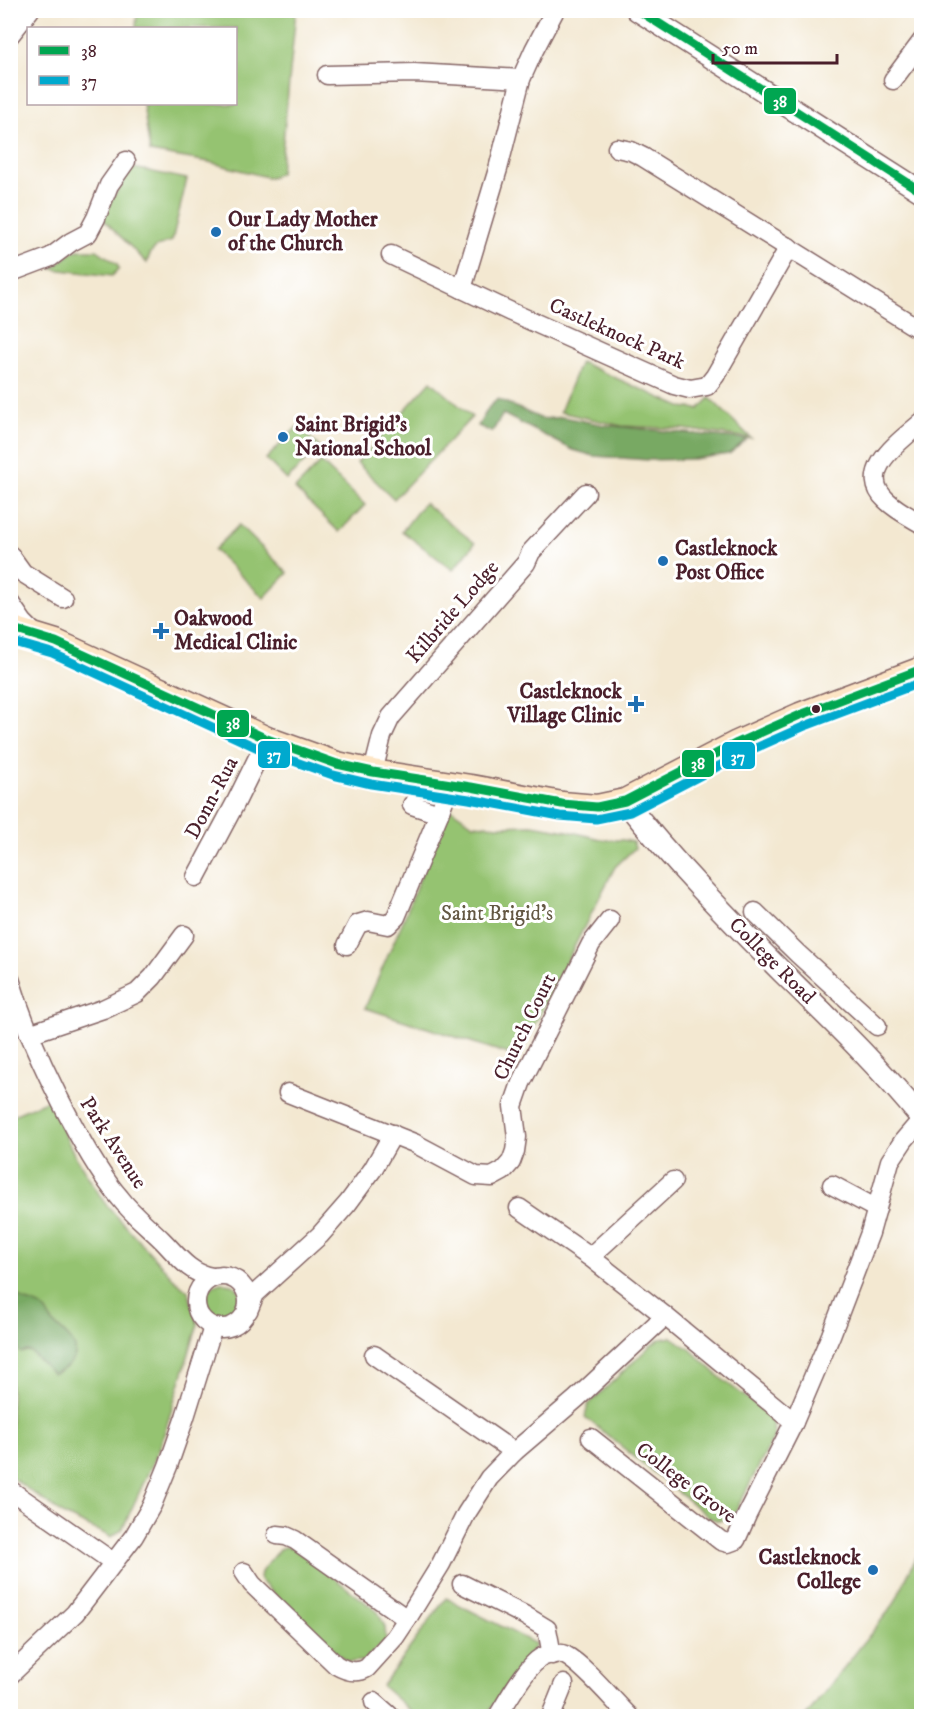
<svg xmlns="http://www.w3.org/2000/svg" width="932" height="1727" font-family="'IM FELL DW Pica',serif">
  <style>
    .green { fill: #95c371; stroke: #70714e; stroke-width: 1.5 }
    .forest { fill: #78a963; stroke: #616447; stroke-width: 1.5 }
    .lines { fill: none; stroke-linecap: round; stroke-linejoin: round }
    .minor-casing { stroke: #856565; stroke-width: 21 }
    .tertiary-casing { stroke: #856565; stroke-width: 24 }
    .secondary-casing { stroke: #856565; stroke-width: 27 }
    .minor { stroke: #fff; stroke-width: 18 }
    .tertiary { stroke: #fff; stroke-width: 21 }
    .secondary { stroke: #fde5c5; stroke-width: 24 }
    .bus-1-casing { stroke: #fff; stroke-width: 14 }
    .bus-2-casing { stroke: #fff; stroke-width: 14 }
    .bus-1 { stroke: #00a651; stroke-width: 9 }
    .bus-2 { stroke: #00a9ce; stroke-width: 9 }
    .poi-dot { fill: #1f6fb2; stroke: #fff; stroke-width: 2 }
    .bus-dot { fill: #4a1f2b; stroke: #fff; stroke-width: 2 }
    .labels { text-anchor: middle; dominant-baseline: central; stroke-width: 6; stroke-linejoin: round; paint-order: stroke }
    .poi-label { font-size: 21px; font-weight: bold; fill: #4a1f2b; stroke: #fff; text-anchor: start }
    .street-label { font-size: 21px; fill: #4a1f2b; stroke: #fff }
    .park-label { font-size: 21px; fill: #645844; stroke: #fff }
    .line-badge { stroke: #fff; stroke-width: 2 }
    .badge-label { font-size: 16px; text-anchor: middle; font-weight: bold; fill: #fff }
  </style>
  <rect width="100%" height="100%" fill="#fff"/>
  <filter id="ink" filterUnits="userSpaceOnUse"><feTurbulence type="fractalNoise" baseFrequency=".0167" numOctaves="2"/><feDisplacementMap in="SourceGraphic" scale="12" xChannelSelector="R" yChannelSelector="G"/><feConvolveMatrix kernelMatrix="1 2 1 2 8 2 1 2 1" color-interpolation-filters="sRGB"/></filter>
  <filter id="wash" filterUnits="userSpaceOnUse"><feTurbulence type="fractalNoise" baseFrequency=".008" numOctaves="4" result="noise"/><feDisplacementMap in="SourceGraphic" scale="24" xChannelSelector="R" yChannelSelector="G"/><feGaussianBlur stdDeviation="1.35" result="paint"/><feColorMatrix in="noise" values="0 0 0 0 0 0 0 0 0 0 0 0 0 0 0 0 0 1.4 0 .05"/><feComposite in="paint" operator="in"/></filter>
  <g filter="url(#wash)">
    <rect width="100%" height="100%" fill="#f3e8d1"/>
    <!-- green -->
    <g class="green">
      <polygon points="137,11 296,11 280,173 270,178 209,162 150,152 143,104 236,104 236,28 136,28"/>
      <path d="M 129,167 L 187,179 L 172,241 C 157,246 151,247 147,263 L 101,217 L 121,185 Z"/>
      <polygon points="79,250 97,250 117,264 119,269 112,276 52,269 74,251"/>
      <polygon points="580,362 681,407 699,409 710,398 751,438 683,429 622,426 560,412"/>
      <polygon points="431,381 472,417 394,499 357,463"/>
      <polygon points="298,426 319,447 287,480 266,459"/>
      <polygon points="321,462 365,505 339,532 295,489"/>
      <polygon points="424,503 475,543 453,570 402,531"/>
      <polygon points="239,525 288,573 264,598 214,550"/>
      <polygon points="448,807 473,824 500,826 532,825 568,831 604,840 623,840 633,842 635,848 615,867 518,1057 365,1008 403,921"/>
      <polygon points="48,1100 74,1154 104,1202 172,1277 188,1291 198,1324 160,1447 122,1530 111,1537 64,1515 11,1477 11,1116"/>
      <circle cx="224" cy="1302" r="19"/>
      <polygon points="672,1337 691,1350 722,1379 768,1414 773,1423 774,1437 733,1516 719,1521 710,1518 585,1417 588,1405 649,1347 660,1339"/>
      <polygon points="285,1547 291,1547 320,1567 378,1612 385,1627 386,1641 363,1661 348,1662 326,1645 261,1581 260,1577 261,1572 279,1549"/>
      <polygon points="921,1547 921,1716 806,1716 894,1604"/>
      <polygon points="446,1598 536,1644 486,1716 416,1716 382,1686"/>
    </g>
    <!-- forest -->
    <g class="forest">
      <polygon points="498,399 542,419 564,417 604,425 747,439 729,454 693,459 648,460 594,456 573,450 503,414 492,432 478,426 489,407"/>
      <path d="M 11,1290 C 16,1294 20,1299 26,1301 C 32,1303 38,1304 43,1308 C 48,1312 48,1316 51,1320 C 60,1332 86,1345 71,1362 C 66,1369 60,1372 52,1373 L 31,1352 L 27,1351 L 21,1353 C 15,1347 16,1340 11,1335 Z"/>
    </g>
  </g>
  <g filter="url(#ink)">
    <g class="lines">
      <defs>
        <g id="minor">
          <polyline points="10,35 30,10"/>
          <polyline points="327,75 414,73 521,79"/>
          <polyline points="893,80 922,41"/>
          <polyline points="617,148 631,151 643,157 922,331"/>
          <polyline points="391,255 511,312 674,385 690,389 707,386 715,376 789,247"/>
          <polyline points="14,271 51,257 71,242 88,233 96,218 109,185 126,161"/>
          <polyline points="462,289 498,169 521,79 534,50 555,10"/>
          <path d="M 922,422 C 902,440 855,471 886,500 C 896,510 910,517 922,524"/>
          <polyline points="10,555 23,573 63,598"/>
          <polyline points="10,603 23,622 37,636"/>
          <polyline points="373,772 382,736 391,717 526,563 531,552 586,493"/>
          <polyline points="412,805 439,814"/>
          <polyline points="196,877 236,802 267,739"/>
          <polyline points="755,912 798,954 877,1026"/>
          <polyline points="347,945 358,924 368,921 388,925 396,917 439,814 450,784"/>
          <path d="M 10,979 C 25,1029 46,1075 71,1121 C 85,1148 100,1175 120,1198 C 132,1214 148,1226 162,1240 C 177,1255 190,1274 212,1277"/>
          <polyline points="29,1034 103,1009 137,993 153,977 184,935"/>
          <polyline points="288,1093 414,1143 476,1176 492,1177 503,1171 511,1162 515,1151 517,1137 513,1106 521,1083 591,944 610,920"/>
          <polyline points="832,1185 877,1209"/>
          <polyline points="519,1208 590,1257 665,1316 794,1422"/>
          <polyline points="590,1257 673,1181"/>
          <circle cx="222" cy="1302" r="26"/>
          <polyline points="248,1311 255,1294 320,1235 348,1203 373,1169 393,1134"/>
          <polyline points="374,1355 514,1452"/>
          <polyline points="591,1438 721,1541 728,1543 736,1540 747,1515 794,1422 831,1335 870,1233 890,1161 904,1140 922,1119"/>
          <polyline points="10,1490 113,1562"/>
          <path d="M 244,1572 L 252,1584 L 336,1665 C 346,1671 357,1674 367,1668 L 395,1637 L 407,1619 L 295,1540 L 286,1536 L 277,1535"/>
          <polyline points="462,1584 524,1615 547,1629 552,1655"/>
          <polyline points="407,1619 441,1564 466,1514 489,1478 514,1452 576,1399 665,1316"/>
          <polyline points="10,1675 75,1613 134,1536 152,1505 168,1466 185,1417 213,1327"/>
          <polyline points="374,1702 390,1716"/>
          <path d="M 498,1716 C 507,1701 527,1665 542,1657 C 548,1654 559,1652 565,1655 C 584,1665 613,1700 629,1716"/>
          <polyline points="551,1716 564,1684"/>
        </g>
        <g id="tertiary">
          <polyline points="637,10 922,192"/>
          <path d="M 625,801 C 673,862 728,918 783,973 C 831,1020 879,1066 922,1119"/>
        </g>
        <polyline id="secondary" points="10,628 56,642 267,739 337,764 373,772 471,787 562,804 597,807 625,801 737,743 800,715 922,669"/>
      </defs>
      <!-- minor casing -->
      <use href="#minor" class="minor-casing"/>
      <!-- tertiary casing -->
      <use href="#tertiary" class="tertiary-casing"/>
      <!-- secondary casing -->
      <use href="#secondary" class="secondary-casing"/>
      <!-- minor -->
      <use href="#minor" class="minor"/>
      <!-- tertiary -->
      <use href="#tertiary" class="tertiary"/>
      <!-- secondary -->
      <use href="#secondary" class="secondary"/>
      <defs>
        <g id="bus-1">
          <polyline points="638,10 922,192"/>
          <polyline points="10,628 56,642 267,739 337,764 373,772 471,787 562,804 597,807 625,801 737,743 800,715 922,669"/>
        </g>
        <polyline id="bus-2" points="10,641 52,653 262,750 333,775 371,784 469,799 560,816 596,819 630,812 742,754 805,726 922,682"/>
      </defs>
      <!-- bus-1 casing -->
      <use href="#bus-1" class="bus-1-casing"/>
      <!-- bus-2 casing -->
      <use href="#bus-2" class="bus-2-casing"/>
      <!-- bus-1 -->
      <use href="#bus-1" class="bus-1"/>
      <!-- bus-2 -->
      <use href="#bus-2" class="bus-2"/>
    </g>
  </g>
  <!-- markers -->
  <g class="poi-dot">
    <circle cx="216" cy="232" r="6"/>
    <circle cx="283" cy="437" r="6"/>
    <circle cx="663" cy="561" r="6"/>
    <path d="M158 622h6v6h6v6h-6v6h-6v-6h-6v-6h6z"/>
    <path d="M633 695h6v6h6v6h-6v6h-6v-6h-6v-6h6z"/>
    <circle cx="873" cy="1570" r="6"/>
  </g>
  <circle class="bus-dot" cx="816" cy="709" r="5"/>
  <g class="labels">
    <!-- poi labels -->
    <g class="poi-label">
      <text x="228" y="220">Our Lady Mother<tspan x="228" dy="24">of the Church</tspan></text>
      <text x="295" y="425">Saint Brigid's<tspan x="295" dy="24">National School</tspan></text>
      <text x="675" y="549">Castleknock<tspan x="675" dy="24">Post Office</tspan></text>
      <text x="174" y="619">Oakwood<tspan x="174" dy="24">Medical Clinic</tspan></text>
      <text x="622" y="692" text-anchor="end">Castleknock<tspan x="622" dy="24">Village Clinic</tspan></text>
      <text x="861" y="1558" text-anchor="end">Castleknock<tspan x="861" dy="24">College</tspan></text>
    </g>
    <!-- street labels -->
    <g class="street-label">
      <text transform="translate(617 334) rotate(24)">Castleknock Park</text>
      <text transform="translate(453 612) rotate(-49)">Kilbride Lodge</text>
      <text transform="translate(212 798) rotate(-62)">Donn-Rua</text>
      <text transform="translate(772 961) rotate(45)">College Road</text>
      <text transform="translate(525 1027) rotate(-64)">Church Court</text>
      <text transform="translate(113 1143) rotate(57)">Park Avenue</text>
      <text transform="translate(686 1483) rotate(37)">College Grove</text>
    </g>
    <!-- park labels -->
    <g class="park-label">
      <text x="497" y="914">Saint Brigid's</text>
    </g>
  </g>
  <g class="line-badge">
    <rect x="763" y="87" width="34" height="28" rx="6" fill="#00a651"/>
    <rect x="216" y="709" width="34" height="29" rx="6" fill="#00a651"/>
    <rect x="257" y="740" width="34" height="29" rx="6" fill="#00a9ce"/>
    <rect x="721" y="741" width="35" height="29" rx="6" fill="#00a9ce"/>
    <rect x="681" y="749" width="34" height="29" rx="6" fill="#00a651"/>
  </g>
  <g class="badge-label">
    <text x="780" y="107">38</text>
    <text x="233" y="729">38</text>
    <text x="274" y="760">37</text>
    <text x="738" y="762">37</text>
    <text x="698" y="769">38</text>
  </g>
  <!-- margin -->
  <rect width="932" height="1727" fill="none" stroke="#fff" stroke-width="36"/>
  <!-- legend -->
  <rect x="27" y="27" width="210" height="78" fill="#ffffff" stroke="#b7a5aa" stroke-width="1.5"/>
  <rect x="39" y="46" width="30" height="9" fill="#00a651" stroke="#b7a5aa" stroke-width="1.5"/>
  <text x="81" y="57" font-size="18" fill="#4a1f2b">38</text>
  <rect x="39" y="76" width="30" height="9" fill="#00a9ce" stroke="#b7a5aa" stroke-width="1.5"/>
  <text x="81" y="87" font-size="18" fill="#4a1f2b">37</text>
  <!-- scale -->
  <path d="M713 54v9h124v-9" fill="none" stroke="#4a1f2b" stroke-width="3"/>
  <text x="722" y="54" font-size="18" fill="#4a1f2b" stroke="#ffffff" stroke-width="4.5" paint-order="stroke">50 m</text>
</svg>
